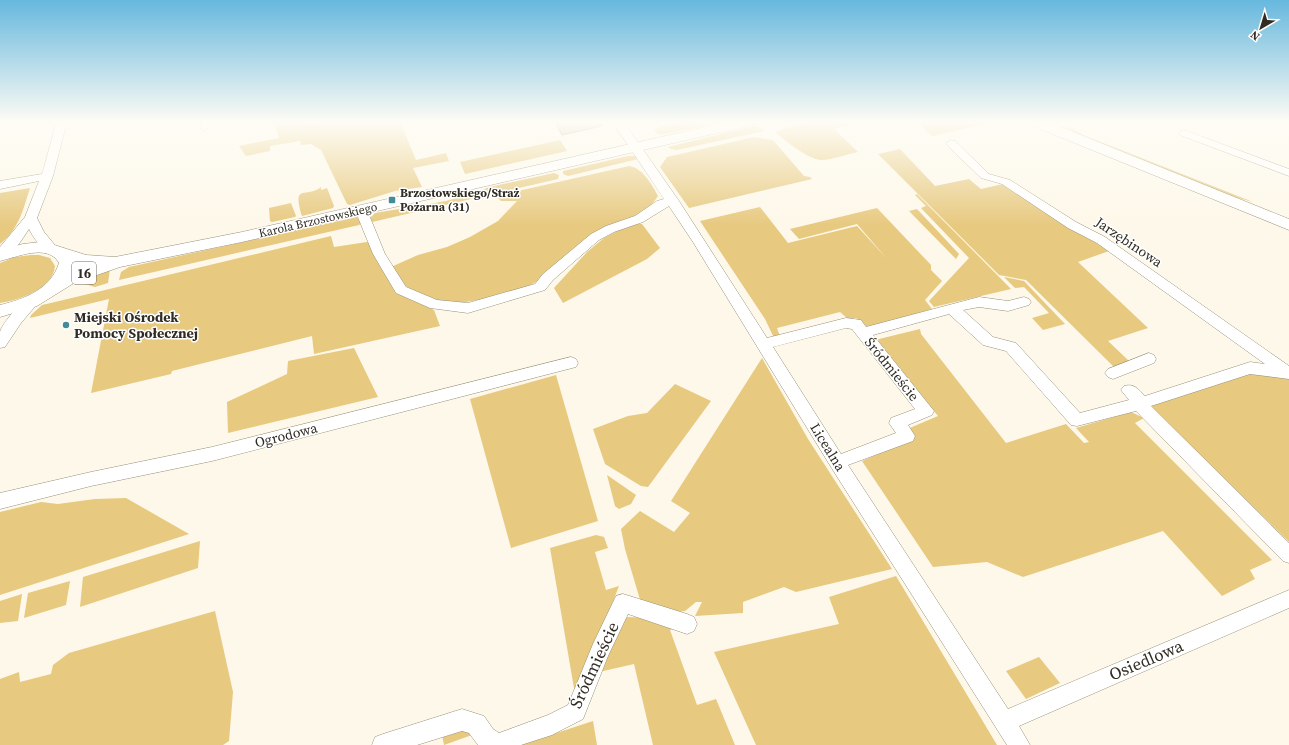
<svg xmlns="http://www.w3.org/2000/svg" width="1289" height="745" font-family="'Source Serif 4',serif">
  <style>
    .green { fill: #e7c97f }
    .building { fill: #c4bba4; stroke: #7c735e }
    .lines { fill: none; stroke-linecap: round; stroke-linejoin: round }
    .minor-casing { stroke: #98907a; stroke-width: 1 }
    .major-casing { stroke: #98907a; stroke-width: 1 }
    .minor { fill: #fff; fill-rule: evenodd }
    .major { fill: #fff; fill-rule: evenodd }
    .poi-dot { fill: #468c97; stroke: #fff; stroke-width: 1.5 }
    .labels { text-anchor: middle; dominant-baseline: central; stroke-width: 3; stroke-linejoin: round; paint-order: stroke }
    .far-poi-label { font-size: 12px; font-weight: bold; fill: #302c23; stroke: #fff; text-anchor: start }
    .far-street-label { font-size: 12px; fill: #302c23; stroke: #fff }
    .shield { fill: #fff; stroke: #6e6b65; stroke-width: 1 }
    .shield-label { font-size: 13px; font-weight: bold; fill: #302c23 }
    .street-label { font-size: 14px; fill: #302c23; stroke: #fff }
    .poi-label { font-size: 14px; font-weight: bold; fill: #302c23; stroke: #fff; text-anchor: start }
    .near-street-label { font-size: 17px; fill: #302c23; stroke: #fff }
  </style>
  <rect width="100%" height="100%" fill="#fdf8e9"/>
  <!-- green -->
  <g class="green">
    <polygon points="274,121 314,123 336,121 338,123 345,121 400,121 416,160 446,153 449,161 413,168 422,187 395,191 350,205 347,204 321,150 311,144 301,145 300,141 270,146 270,151 246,156 239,146 279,138"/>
    <polygon points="683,121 727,121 661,135 656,133 654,129"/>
    <path d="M 810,121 L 867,121 L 834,129 L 858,152 C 847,154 832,160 821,160 C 807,159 786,141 775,132 Z"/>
    <polygon points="916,121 1000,121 932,136"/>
    <polygon points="1065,125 1086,136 1253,202 1230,196 1071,131"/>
    <polygon points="753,126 759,127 764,131 677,150 671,149 668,147"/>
    <polygon points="754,137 773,140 804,176 810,177 812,179 689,208 660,167 667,157"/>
    <polygon points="560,140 567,151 465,174 460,162"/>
    <polygon points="900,149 935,186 969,179 981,189 1003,184 1109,251 1078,262 1148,328 1108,341 1129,361 1114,367 1026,280 999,275 878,154"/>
    <polygon points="628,156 634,156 638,159 568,176 563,174 563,171"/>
    <path d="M 629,166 C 642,167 653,186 658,196 L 650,207 L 640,214 L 613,224 L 538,281 L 524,288 L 485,299 L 452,304 L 430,300 L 404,285 L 391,267 L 418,255 L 447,247 L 470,237 L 498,221 L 517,201 L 501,201 L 496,196 Z"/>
    <polygon points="554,173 559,175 558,179 372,222 370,218 375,213 446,201 477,192 489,187"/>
    <path d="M 321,187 L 321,190 L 327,188 L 334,206 L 333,208 L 302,216 C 292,182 306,199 321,187 Z"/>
    <path d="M 30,188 C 23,210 19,229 0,244 L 0,193 Z"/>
    <polygon points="917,194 1011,289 934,307 929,301 969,258 921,208 926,206 915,195"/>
    <polygon points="291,203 296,216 295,217 272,222 270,221 269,208"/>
    <polygon points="760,207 788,243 857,226 888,260 857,224 799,239 790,229 877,208 931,265 931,270 942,281 925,300 932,309 873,326 866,326 856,318 848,319 840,312 777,328 780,337 774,338 765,319 700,221"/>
    <polygon points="917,209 959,254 956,259 909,211"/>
    <polygon points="357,217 362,223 359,225 119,280 121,272 129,267"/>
    <polygon points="630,224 642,224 660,248 647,259 563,303 554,288 587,252 604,238"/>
    <polygon points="331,236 334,247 367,242 372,245 400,293 434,310 440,326 314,354 312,336 172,371 171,374 91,393 109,299 30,318 31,315 42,305 55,302"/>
    <path d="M 31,255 L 39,255 L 50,258 L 55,266 C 53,289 19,300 0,303 L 0,263 L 15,257 Z"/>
    <polygon points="110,269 108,283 95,287 85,284 84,276"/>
    <polygon points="1004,277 1024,281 1065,324 1043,330 1032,318 1049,313 1024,287 1015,288"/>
    <polygon points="920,329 921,334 1006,443 1066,424 1084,443 1089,442 1076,428 1131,412 1144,418 1135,423 1272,560 1250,570 1255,579 1222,596 1163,531 1023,577 987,562 933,567 862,461 901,444 905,430 938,416 875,340"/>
    <polygon points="354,348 378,397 228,433 227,402 287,374 288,361"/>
    <polygon points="762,358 808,439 892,569 796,592 784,587 743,602 743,613 695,616 702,602 696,602 685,611 662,614 641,603 625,549 621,529 640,511 674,532 690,513 671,501"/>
    <polygon points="1250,368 1289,374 1289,542 1148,404"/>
    <polygon points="556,375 598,521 511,548 470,399"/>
    <polygon points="675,384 711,401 648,487 641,486 605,464 593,429 628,416 647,413"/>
    <polygon points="607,475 636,495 631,504 619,509 615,506"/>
    <polygon points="126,498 189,534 0,595 0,512 41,502 58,504 95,499"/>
    <polygon points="596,535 604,537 608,548 595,552 606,590 619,586 589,664 575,694 550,548"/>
    <polygon points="200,541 198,568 80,607 83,577"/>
    <polygon points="896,576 997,745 756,745 714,652 839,624 829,597"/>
    <polygon points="70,581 66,605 24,618 28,593"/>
    <polygon points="22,594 18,621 0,623 0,601"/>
    <polygon points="215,611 233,692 229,741 223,745 0,745 0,679 19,672 20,682 51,674 53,665 69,653"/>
    <polygon points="628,617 668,619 687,624 670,630 697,705 716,699 735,745 653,745 634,664 599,672 622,620"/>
    <polygon points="1039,657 1060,683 1026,699 1006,671"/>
    <polygon points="593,721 597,745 520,745"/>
    <polygon points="463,728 468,730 472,735 444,745 442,735"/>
  </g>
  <!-- building -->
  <polygon class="building" points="554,121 601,121 602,126 562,135"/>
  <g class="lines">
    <defs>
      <g id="minor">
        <path d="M 57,121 L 67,121 L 53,176 L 37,218 L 44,232 L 59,250 L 58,253 C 46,256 34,239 29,229 C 22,239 13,256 0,259 L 0,247 L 25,217 L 39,181 L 0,189 L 0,181 L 42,174 Z"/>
        <polygon points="200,121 210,121 210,127 205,130 201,129"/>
        <path d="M 612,121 L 623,121 L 679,201 L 767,338 L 846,318 L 861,320 L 866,327 L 979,297 L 1008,301 L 1024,297 L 1029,299 L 1031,302 L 1029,305 L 1008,311 L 979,307 L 963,310 L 993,337 L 1016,343 L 1080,413 L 1129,400 L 1121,390 L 1124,386 C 1134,383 1138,389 1145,396 L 1250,362 L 1265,364 L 1097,243 L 1068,228 L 1002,184 L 981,178 L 947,145 L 946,143 L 951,140 L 955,141 L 989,174 L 1010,180 L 1076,222 L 1105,237 L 1289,366 L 1289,379 L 1250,374 L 1151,406 L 1289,543 L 1289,563 L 1283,561 L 1136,411 L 1077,426 L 1071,425 L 1006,351 L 983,345 L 949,314 L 873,335 L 934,411 L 932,415 L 908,425 L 915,436 L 913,441 L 848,465 L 1008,709 L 1289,590 L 1289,608 L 1019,726 L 1030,745 L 1007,745 L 831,467 L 693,242 L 669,206 L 643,222 L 614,232 L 599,240 L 553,280 L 545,290 L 468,313 L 430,308 L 396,293 L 373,254 L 355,210 L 357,207 L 365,207 L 367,210 L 385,254 L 406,287 L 437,300 L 468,303 L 535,284 L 543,274 L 591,234 L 606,226 L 635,216 L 657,201 L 664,199 ZM 846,328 L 852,329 L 915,409 L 891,418 L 889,423 L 896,433 L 841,454 L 773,347 Z"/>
        <polygon points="1184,130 1289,169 1289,176 1180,135 1179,133"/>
        <path d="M 33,295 L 38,297 L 40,300 L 38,303 L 21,323 L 5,347 L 0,348 C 0,343 0,337 0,332 C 2,323 24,298 33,295 Z"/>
        <polygon points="1149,353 1154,355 1156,359 1154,363 1113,379 1108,377 1105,373 1108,369"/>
        <polygon points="571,357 576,359 578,363 576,367 212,461 91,486 0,509 0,493 91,472 212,447"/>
        <polygon points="623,594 687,614 694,617 697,624 694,631 687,634 628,614 608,656 583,719 552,735 521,745 478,745 469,733 462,731 417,745 372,745 375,737 383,734 462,709 484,716 493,729 499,733 548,715 568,705 593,644 616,596"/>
      </g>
      <g id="major">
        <path d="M 732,121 L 758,121 L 757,124 L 752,125 L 242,242 L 120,267 L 74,283 L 37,306 L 0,317 L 0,305 C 25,299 51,289 59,263 C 48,243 17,257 0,261 L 0,250 L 23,244 L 40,242 L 48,243 L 86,255 L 115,257 L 242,232 ZM 75,263 L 89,266 L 73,271 Z"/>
        <polygon points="1027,121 1046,121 1289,219 1289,230 1028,124"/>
      </g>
    </defs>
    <!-- minor casing -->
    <use href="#minor" class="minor-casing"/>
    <!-- major casing -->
    <use href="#major" class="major-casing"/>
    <!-- minor -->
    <use href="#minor" class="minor"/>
    <!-- major -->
    <use href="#major" class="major"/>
  </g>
  <!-- sky -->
  <linearGradient id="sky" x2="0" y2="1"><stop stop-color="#67b8de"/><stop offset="0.54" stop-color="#fefcf5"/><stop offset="1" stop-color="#fefcf5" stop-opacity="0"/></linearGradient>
  <rect width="1289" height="226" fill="url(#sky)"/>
  <!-- markers -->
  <g class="poi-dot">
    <rect x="388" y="196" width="8" height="8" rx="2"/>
    <circle cx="66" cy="325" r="4"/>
  </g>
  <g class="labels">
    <!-- far-poi labels -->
    <g class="far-poi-label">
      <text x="400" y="193">Brzostowskiego/Straż<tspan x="400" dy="14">Pożarna (31)</tspan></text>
    </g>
    <!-- far-street labels -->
    <g class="far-street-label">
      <text transform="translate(318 220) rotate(-13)">Karola Brzostowskiego</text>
    </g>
    <!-- shield labels -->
    <rect class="shield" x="72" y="262" width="24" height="22" rx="3"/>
    <g class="shield-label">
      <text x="84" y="273">16</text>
    </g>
    <!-- street labels -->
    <g class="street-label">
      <text transform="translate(1129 242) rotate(34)">Jarzębinowa</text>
      <text transform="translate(892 369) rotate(51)">Śródmieście</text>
      <text transform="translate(286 435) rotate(-14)">Ogrodowa</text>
      <text transform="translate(828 447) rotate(58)">Licealna</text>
    </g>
    <!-- poi labels -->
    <g class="poi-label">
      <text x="74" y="317">Miejski Ośrodek<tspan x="74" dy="16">Pomocy Społecznej</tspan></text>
    </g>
    <!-- near-street labels -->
    <g class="near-street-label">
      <text transform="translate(1146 660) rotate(-23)">Osiedlowa</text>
      <text transform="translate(594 665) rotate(-65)">Śródmieście</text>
    </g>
  </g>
  <!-- north arrow -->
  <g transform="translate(1261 28) rotate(218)" stroke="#ffffff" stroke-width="3" paint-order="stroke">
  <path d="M0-3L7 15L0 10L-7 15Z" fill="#302c23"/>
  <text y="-6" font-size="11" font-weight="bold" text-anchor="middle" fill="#302c23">N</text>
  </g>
</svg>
